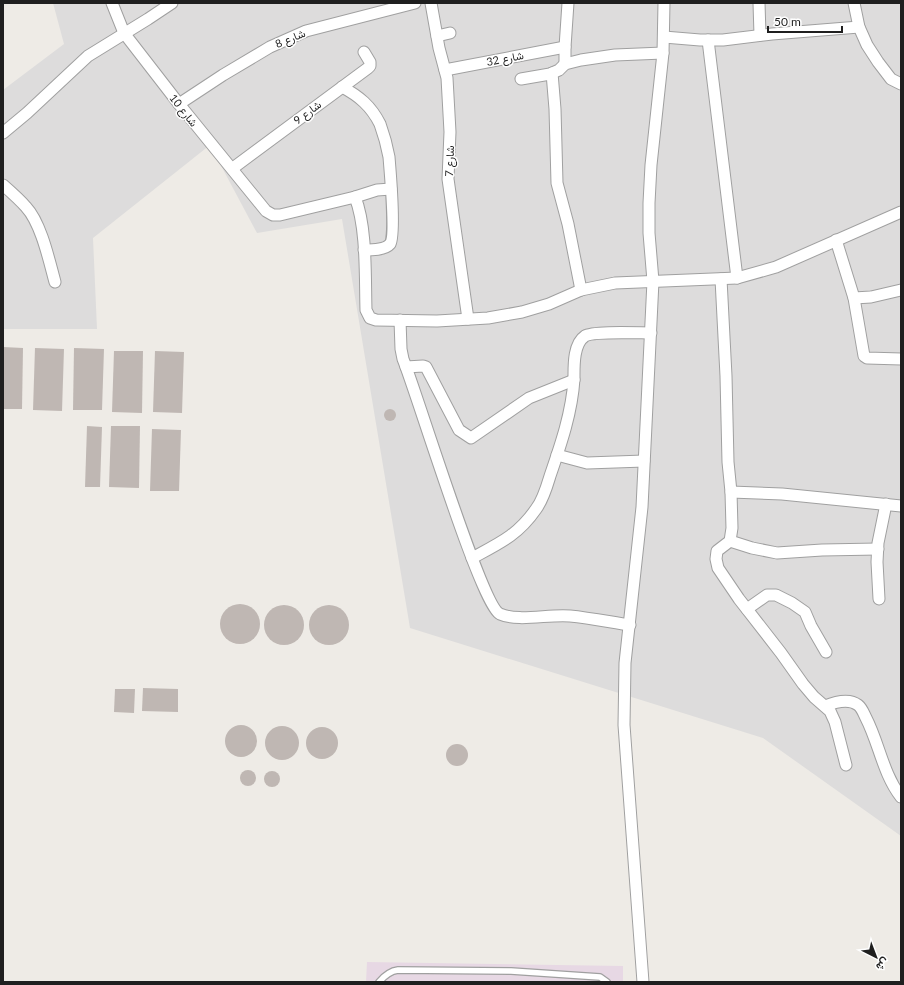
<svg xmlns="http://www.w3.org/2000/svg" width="904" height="985" viewBox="0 0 904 985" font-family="Lato,Vazirmatn,sans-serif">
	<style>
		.residential { fill: #dddcdc }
		.industrial { fill: #e7d8e4 }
		.building { fill: #bfb7b3 }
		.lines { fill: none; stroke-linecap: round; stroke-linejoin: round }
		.lane-casing { stroke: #a0a0a0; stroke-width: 8 }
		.street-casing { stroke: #a0a0a0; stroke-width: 13 }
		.lane { stroke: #fff; stroke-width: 5.5 }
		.street { stroke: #fff; stroke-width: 11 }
		.labels { text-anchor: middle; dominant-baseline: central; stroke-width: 3; stroke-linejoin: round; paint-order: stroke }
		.street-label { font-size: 11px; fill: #1f1f1f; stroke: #fff }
	</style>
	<rect width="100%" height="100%" fill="#eeebe6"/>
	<path class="residential" d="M53 3H901V836L763 738 410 628 342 219 257 233 210 145 93 238 97 329H3V90L64 44Z"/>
	<path class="industrial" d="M367 962 623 966V982H366Z"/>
	<g class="building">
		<path d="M3 347 23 348 22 409H3Z"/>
		<path d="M35 348 64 349 62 411 33 410Z"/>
		<path d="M74 348 104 349 102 410H73Z"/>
		<path d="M114 351H143L142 413 112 412Z"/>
		<path d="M155 351 184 352 182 413 153 412Z"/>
		<circle cx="390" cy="415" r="6"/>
		<path d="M87 426 102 427 100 487H85Z"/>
		<path d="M111 426H140L139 488 109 487Z"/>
		<path d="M152 429 181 430 179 491H150Z"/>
		<circle cx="240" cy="624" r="20"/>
		<circle cx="284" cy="625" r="20"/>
		<circle cx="329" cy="625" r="20"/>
		<path d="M143 688 178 689V712L142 711Z"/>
		<path d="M115 689H135L134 713 114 712Z"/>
		<circle cx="241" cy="741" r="16"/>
		<circle cx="282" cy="743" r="17"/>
		<circle cx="322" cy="743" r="16"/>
		<circle cx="457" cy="755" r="11"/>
		<circle cx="248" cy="778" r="8"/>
		<circle cx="272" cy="779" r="8"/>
	</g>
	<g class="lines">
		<g class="lane-casing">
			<path id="lane" d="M379 982C385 975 390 971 398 970L511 971 600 977 607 982"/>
		</g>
		<g class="street-casing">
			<g id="street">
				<path d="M112 3 124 33 179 104 266 211 273 215H280L355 197C367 227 365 277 366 310L370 318 376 320 437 321 488 318 522 312 549 304 581 290 615 283 737 278 776 267 901 212"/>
				<path d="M431 3 439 48 447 78 450 132 448 179 468 319"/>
				<path d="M759 3 760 35"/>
				<path d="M854 3 859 27 867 45 878 62 891 79 901 84"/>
				<path d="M437 36 450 33"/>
				<path d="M664 37 700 40H723L772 34 859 27"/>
				<path d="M708 40 737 278"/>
				<path d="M565 64V47L568 3"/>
				<path d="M445 70 565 47"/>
				<path d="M552 73 555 109 557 183 568 224 581 290"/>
				<path d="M521 79 550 74 559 70 565 64 581 60 615 55 663 53"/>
				<path d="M342 87C359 96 371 106 380 124 384 135 387 146 389 157 390 169 396 237 390 244 385 250 371 250 364 250"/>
				<path d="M179 104 223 75 270 47 306 31 415 3"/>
				<path d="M3 133 27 113 88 56 148 19 172 3"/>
				<path d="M233 168 368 68 370 66V62L364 52"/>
				<path d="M3 185C11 192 19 199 26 207 41 223 49 260 55 282"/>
				<path d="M355 197 377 190 391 189"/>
				<path d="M836 240 854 298 864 356 867 358 901 359"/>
				<path d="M721 279 726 376 728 462 731 492 732 528 730 541 717 551 716 559 718 568 739 599 781 653 803 684 814 697 830 711 835 722 846 765"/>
				<path d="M854 298 871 297 901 290"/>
				<path d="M400 320 401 349 403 359C417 393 481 605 500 614 518 622 549 614 570 616 590 618 610 622 630 625"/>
				<path d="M406 367 423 366 426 367 459 430 471 438 529 398 574 380"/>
				<path d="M557 455 587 463 644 461"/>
				<path d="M731 492 782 494 901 506"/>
				<path d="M730 541 752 548 777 553 822 550 878 549"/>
				<path d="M472 558C500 543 518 535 536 509 543 500 547 486 550 476 561 444 572 412 574 379 574 367 573 344 585 336 593 331 638 333 651 333"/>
				<path d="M879 599 877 562 878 543 886 504"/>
				<path d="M747 609 767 595H776L792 603 805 612 811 626 826 652"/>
				<path d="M825 706C835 702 849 698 858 705 862 708 864 714 866 718 879 743 883 774 901 797"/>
				<path d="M643 982 624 725 625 663 642 507 653 281 649 233V203L651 165 663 53 664 3"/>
			</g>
		</g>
		<use href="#lane" class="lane"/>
		<use href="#street" class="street"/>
	</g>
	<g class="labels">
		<g class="street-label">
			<text transform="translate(290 38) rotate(-23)">شارع 8</text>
			<text transform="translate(505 58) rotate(-11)">شارع 32</text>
			<text transform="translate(184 110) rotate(52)">شارع 10</text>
			<text transform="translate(307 112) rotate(-37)">شارع 9</text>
			<text transform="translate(449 161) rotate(-88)">شارع 7</text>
		</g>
	</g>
	<rect width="904" height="985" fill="none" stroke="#1f1f1f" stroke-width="8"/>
	<g transform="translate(876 957) rotate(138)" stroke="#ffffff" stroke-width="3" paint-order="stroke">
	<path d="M0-3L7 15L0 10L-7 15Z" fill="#1f1f1f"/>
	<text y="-6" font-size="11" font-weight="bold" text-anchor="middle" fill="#1f1f1f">ش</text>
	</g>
	<path d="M768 26v6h74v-6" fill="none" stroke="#1f1f1f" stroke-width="2"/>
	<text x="774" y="26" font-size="12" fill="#1f1f1f" stroke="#ffffff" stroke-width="3" paint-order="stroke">50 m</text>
</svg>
